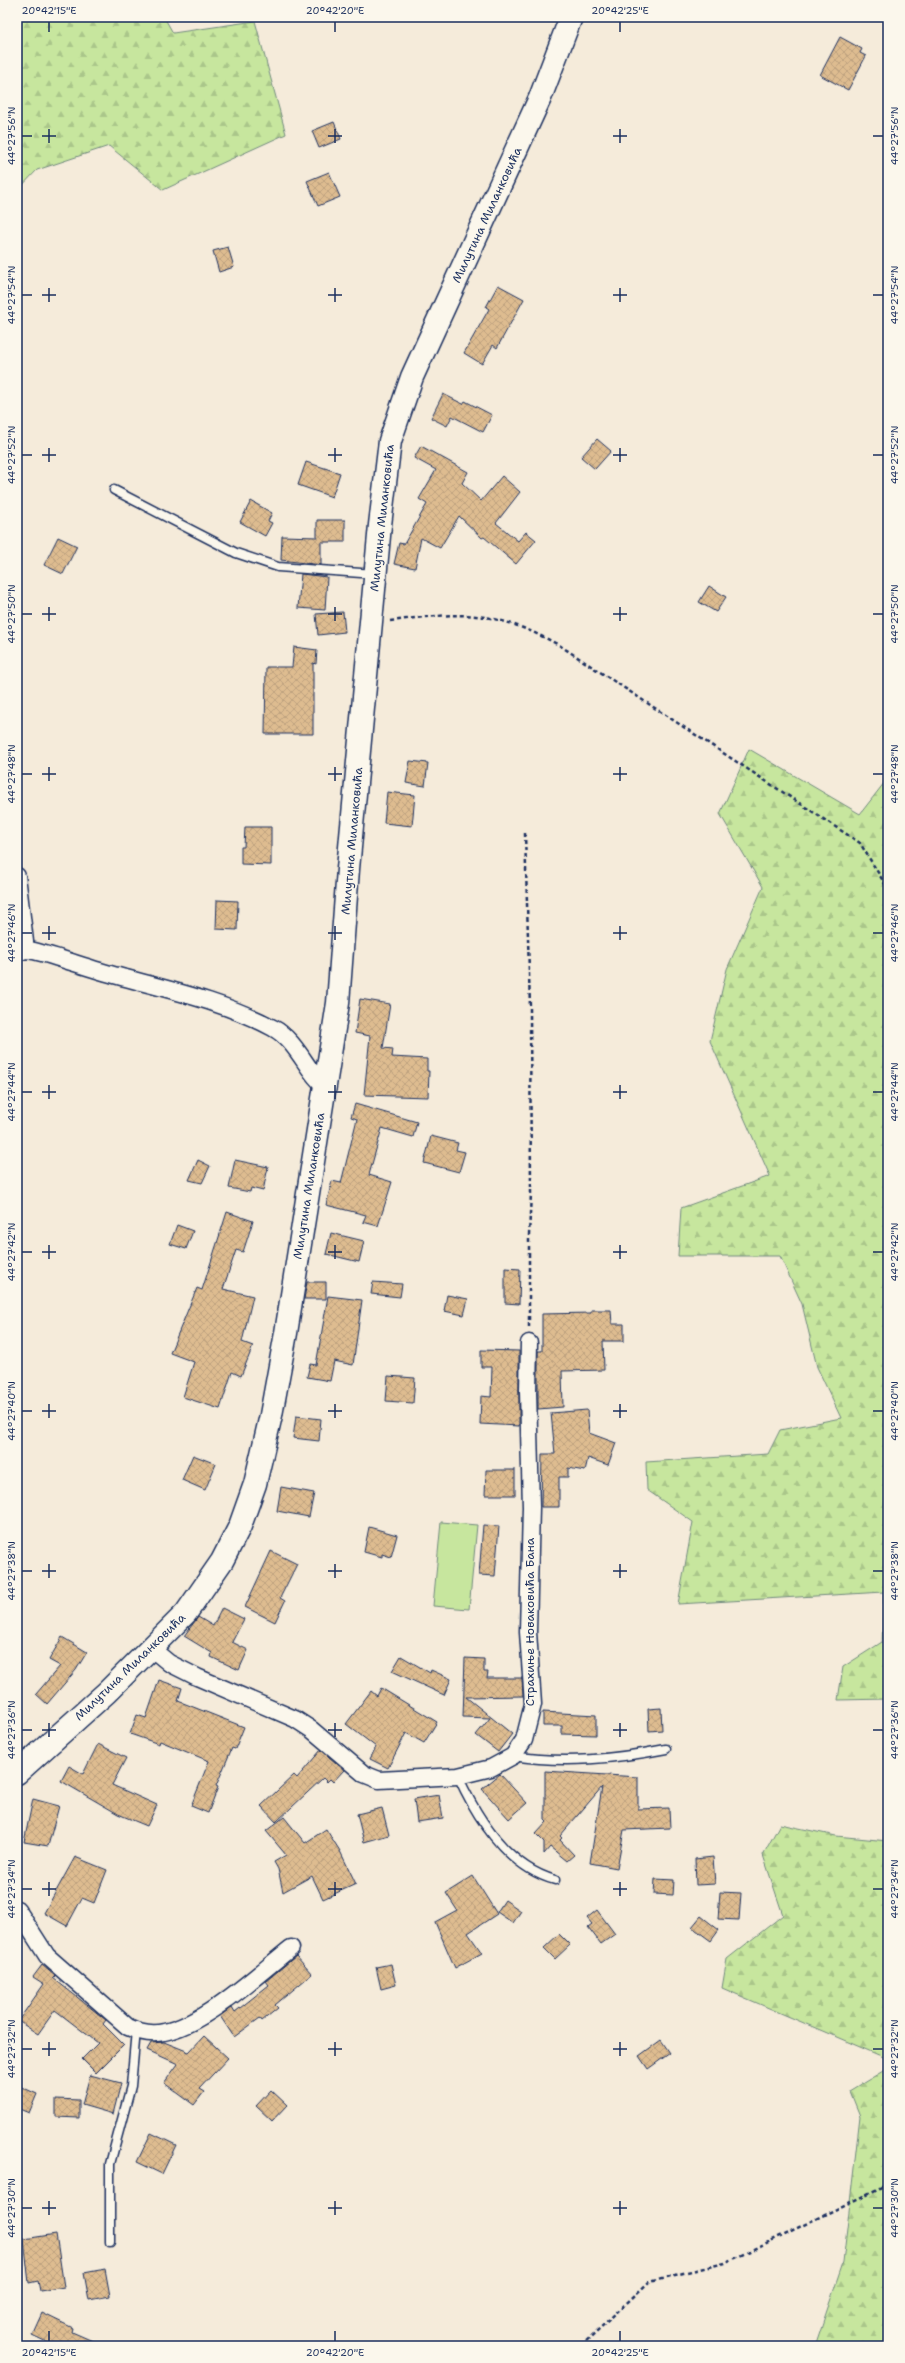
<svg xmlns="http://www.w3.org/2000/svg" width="905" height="2363" viewBox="0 0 905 2363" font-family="'Shantell Sans',sans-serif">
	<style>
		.forest { fill: url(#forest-firs); stroke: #718a7e }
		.pitch { fill: #c7e69e; stroke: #718a7e }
		.building { fill: url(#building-cross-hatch); stroke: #1b2f5e }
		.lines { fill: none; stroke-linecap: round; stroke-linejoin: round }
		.lane-casing { stroke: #1b2f5e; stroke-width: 11 }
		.street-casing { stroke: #1b2f5e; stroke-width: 19 }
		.secondary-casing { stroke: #1b2f5e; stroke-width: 25 }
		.path { stroke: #1b2f5e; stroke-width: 2.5; stroke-dasharray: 4 3; stroke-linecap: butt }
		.lane { stroke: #fbf7ec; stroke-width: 8 }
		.street { stroke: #fbf7ec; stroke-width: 16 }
		.secondary { stroke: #fbf7ec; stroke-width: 22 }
		.ticks { fill: none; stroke: #1b2f5e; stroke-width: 1.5 }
		.labels { text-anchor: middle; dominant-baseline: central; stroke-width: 3; stroke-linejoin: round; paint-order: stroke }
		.street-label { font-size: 12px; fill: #1b2f5e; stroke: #fbf7ec }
		.neatline { fill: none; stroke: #1b2f5e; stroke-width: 1.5 }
		.ticks-label { font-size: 10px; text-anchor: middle; fill: #1b2f5e }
	</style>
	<defs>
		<pattern id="forest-firs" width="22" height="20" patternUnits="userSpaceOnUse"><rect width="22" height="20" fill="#c7e69e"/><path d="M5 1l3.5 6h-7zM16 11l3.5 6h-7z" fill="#aac68a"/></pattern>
		<pattern id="building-cross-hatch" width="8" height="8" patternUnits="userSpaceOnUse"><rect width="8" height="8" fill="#debc90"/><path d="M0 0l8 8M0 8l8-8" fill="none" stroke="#bea27f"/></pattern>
	</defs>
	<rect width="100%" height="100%" fill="#f5ebda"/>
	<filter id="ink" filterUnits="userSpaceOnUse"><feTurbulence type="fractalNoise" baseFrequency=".025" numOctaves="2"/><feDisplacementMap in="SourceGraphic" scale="8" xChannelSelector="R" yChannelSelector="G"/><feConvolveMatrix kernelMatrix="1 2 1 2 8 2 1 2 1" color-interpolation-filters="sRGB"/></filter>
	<g filter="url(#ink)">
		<g class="forest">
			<path d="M17 17H164L173 33 255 21 286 134 163 190 109 146 37 170 17 191Z"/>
			<path d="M749 749 860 814 888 778V1699L838 1700 843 1667 882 1642 884 1592 678 1604 693 1522 647 1490 646 1462 768 1454 780 1430 841 1418 817 1367 802 1304 780 1256H678L681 1208 770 1176 710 1041 727 969 763 887 720 814Z"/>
			<path d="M780 1824 836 1836 888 1841V2059L722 1988 727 1959 783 1915 763 1855Z"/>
			<path d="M888 2068V2346H815L843 2263 860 2116 850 2091Z"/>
		</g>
		<path class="pitch" d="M441 1522 477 1525 469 1609 433 1606Z"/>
		<g class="building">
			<path d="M840 37 862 49 860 53 866 56 848 90 820 75Z"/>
			<path d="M334 122 341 139 319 148 312 131Z"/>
			<path d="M329 172 340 197 318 206 307 181Z"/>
			<path d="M228 247 234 267 219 272 213 251Z"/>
			<path d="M498 285 524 299 497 348 493 345 482 364 464 353 489 309 486 307Z"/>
			<path d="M443 394 463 404 465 401 492 415 483 432 452 416 447 426 431 418Z"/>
			<path d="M597 439 611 451 595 469 581 457Z"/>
			<path d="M421 446 468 472 462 483 481 501 502 476 520 492 496 523 518 541 526 532 536 540 516 564 484 537 482 538 459 516 440 548 421 538 415 568 394 564 399 543 404 544 427 504 419 499 436 470 414 458Z"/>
			<path d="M306 462 340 473 332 497 298 485Z"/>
			<path d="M251 501 272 513 268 521 272 523 265 536 240 522Z"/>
			<path d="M317 520H345V542H321V565L281 560 282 536 317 537Z"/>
			<path d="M58 537 77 546 63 574 44 565Z"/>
			<path d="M301 574 327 577 325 610 298 608Z"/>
			<path d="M709 586 726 597 716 612 699 602Z"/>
			<path d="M343 612 345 632 318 635 316 614Z"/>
			<path d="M294 647 317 650 316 664 313 663V734H265L266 667H292Z"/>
			<path d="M410 761 428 763 425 786 406 783Z"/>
			<path d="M387 792 415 795 412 826 384 823Z"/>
			<path d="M245 827H271V865L241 864V847H244Z"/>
			<path d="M217 900 238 901 237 930 216 929Z"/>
			<path d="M360 999 390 1004 383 1048 393 1049 392 1057 427 1059V1071H429L428 1097 364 1095 370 1036 355 1033Z"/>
			<path d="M355 1104 417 1122 413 1137 382 1128 369 1175 392 1182 378 1226 363 1222 366 1215 326 1205 332 1181 341 1183 357 1119 351 1117Z"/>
			<path d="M431 1136 458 1143 456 1150 465 1152 459 1172 424 1163Z"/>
			<path d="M198 1160 210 1166 202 1183 189 1180Z"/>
			<path d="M235 1160 268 1167 263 1191 251 1188 250 1192 229 1188Z"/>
			<path d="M227 1212 253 1221 243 1252 236 1250 223 1289 253 1296 242 1342 253 1346 241 1376 232 1372 220 1409 183 1397 194 1362 170 1353 197 1288 202 1290Z"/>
			<path d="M177 1225 193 1231 186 1249 170 1244Z"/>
			<path d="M331 1233 364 1241 359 1262 326 1254Z"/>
			<path d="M505 1268 520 1269 519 1304 505 1303Z"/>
			<path d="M307 1282H326V1299H304Z"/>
			<path d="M373 1282 402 1284 400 1297 371 1294Z"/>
			<path d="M447 1295 468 1299 464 1315 444 1311Z"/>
			<path d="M328 1296 362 1300 353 1365 334 1361 330 1381 307 1377 310 1364 316 1365Z"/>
			<path d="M591 1310H611L612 1324H624V1341H603L604 1370 562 1371 563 1407 538 1409V1351H542V1314L591 1313Z"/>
			<path d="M481 1350 519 1351V1426L480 1424 481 1396 491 1397 492 1367H481Z"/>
			<path d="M388 1376 415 1378 413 1403 386 1401Z"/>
			<path d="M587 1410 589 1433 616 1443 608 1465 588 1458 585 1471 568 1468V1477H559V1507H541L542 1454H555L551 1413Z"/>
			<path d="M296 1416 321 1419 319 1441 293 1438Z"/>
			<path d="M193 1455 216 1464 205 1490 182 1480Z"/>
			<path d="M486 1470H515V1495H485Z"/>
			<path d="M281 1487 314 1493 309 1517 277 1511Z"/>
			<path d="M483 1525 499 1526 495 1576 479 1575Z"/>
			<path d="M369 1527 397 1535 391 1557 382 1554V1557L364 1552Z"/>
			<path d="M271 1551 297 1564 280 1598 285 1601 275 1622 245 1607Z"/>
			<path d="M222 1608 244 1619 232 1642 248 1650 239 1670 211 1657 212 1653 184 1636 198 1617 213 1626Z"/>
			<path d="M62 1637 87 1652 76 1670 47 1704 36 1694 60 1666 49 1660Z"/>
			<path d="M401 1656 430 1673 431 1670 451 1679 444 1695 392 1671Z"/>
			<path d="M465 1658 484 1659V1672H488L487 1678H522L523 1696 466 1697 512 1734 498 1752 476 1735 490 1718 463 1717Z"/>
			<path d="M159 1680 182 1688 178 1701 244 1727 235 1749 232 1748 216 1786 218 1787 208 1813 191 1806 209 1761 160 1741 159 1744 130 1734 137 1715 146 1718Z"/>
			<path d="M381 1688 437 1722 424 1743 406 1733 388 1768 370 1759 376 1747 346 1724 371 1691 377 1696Z"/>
			<path d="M661 1708 662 1730 649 1731 648 1709Z"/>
			<path d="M543 1712 596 1715V1735L562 1734V1726H543Z"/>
			<path d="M98 1744 126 1758 112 1785 157 1805 147 1826 118 1814 61 1781 69 1766 83 1774Z"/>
			<path d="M321 1750 344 1770 333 1782 330 1779 327 1782 323 1778 276 1822 261 1806 294 1775 297 1778Z"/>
			<path d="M545 1771 638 1777V1809L669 1808 670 1828 624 1830 617 1868 590 1863 602 1787 560 1836 562 1838 560 1840 574 1855 567 1861 550 1847 544 1854V1842L536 1834 547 1822 545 1820Z"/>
			<path d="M500 1774 527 1803 509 1819 482 1789Z"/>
			<path d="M439 1795 443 1818 417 1822 414 1799Z"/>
			<path d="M33 1799 59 1806 48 1846 24 1842Z"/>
			<path d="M382 1808 389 1835 364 1842 357 1814Z"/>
			<path d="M284 1817 305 1843 326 1829 340 1851 356 1884 323 1899 312 1876 283 1892 278 1869 274 1862 286 1855 266 1831Z"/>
			<path d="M75 1857 107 1870 94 1903 82 1898 67 1926 44 1913Z"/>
			<path d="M713 1857 715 1884 696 1885 695 1859Z"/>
			<path d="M473 1876 497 1914 468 1933 482 1953 455 1968 435 1922 457 1910 446 1893Z"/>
			<path d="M655 1879 674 1880 673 1895 654 1894Z"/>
			<path d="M720 1892 741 1893 739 1920 718 1919Z"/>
			<path d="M505 1900 521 1911 513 1923 497 1912Z"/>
			<path d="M597 1910 615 1934 601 1944 588 1927 592 1924 587 1918Z"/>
			<path d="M701 1916 719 1930 711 1941 692 1927Z"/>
			<path d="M559 1934 570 1945 555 1959 544 1948Z"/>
			<path d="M296 1956 312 1974 275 2005 278 2008 262 2021 260 2018 234 2037 220 2016 232 2007 235 2012 269 1985 266 1981Z"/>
			<path d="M391 1964 396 1985 381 1989 376 1967Z"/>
			<path d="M42 1965 55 1976 53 1978 106 2020 103 2024 124 2045 96 2073 82 2059 98 2043 55 2010 38 2034 18 2021 44 1984 33 1977Z"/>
			<path d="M204 2036 228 2058 199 2089 204 2092 194 2105 164 2083 178 2064 147 2050 151 2043 164 2042 189 2052Z"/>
			<path d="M661 2040 670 2053 648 2069 639 2056Z"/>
			<path d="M90 2075 121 2083 113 2114 82 2105Z"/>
			<path d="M17 2085 37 2094 29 2113 17 2108Z"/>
			<path d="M271 2090 287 2105 272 2121 256 2106Z"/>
			<path d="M56 2099 79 2100V2118L56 2117Z"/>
			<path d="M151 2133 176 2145 162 2174 137 2162Z"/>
			<path d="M56 2234 64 2287 40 2291 38 2281 29 2283 24 2239Z"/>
			<path d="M105 2269 110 2296 89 2300 84 2273Z"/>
			<path d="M42 2313 73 2328 72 2332 104 2346H55L32 2335Z"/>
		</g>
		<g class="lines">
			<g class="lane-casing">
				<g id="lane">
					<path d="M114 490 236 553 278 567 375 574"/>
					<path d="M513 1756C565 1764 615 1759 666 1749"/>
					<path d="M458 1776C477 1818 508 1867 555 1880"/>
					<path d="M110 2242V2164L131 2086 136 2030"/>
				</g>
			</g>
			<g class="street-casing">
				<g id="street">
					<path d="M17 876 26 950"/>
					<path d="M17 953 26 950 34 951C62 958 90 969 118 976 170 990 225 1002 273 1028 297 1040 311 1079 325 1085"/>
					<path d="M152 1649 169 1663 197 1677 295 1719 312 1730 364 1774 379 1780 458 1776 491 1768 513 1756 524 1740 533 1704 528 1632 531 1507 528 1391 529 1343"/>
					<path d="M17 1909 47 1956 128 2027C139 2032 151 2035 164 2032 204 2025 258 1974 291 1948"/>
				</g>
			</g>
			<g class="secondary-casing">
				<path id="secondary" d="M17 1773 107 1692 186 1613 222 1561 240 1526 255 1484 271 1415 286 1333 338 1003 348 869 380 525 390 441 412 377 540 98 571 17"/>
			</g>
			<g class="path">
				<path d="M390 621C465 612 491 609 559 645L860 843 888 889"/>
				<path d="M525 833 530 1008 531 1193 529 1235V1327"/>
				<path d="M581 2346 650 2281 725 2263 888 2184"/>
			</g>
			<use href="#lane" class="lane"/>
			<use href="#street" class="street"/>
			<use href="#secondary" class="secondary"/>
		</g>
	</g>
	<path class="ticks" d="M49 22V32M335 22V32M620 22V32M49 129V143M335 129V143M620 129V143M22 136H32M42 136H56M328 136H342M613 136H627M873 136H883M49 288V302M335 288V302M620 288V302M22 295H32M42 295H56M328 295H342M613 295H627M873 295H883M49 448V462M335 448V462M620 448V462M22 455H32M42 455H56M328 455H342M613 455H627M873 455H883M49 607V621M335 607V621M620 607V621M22 614H32M42 614H56M328 614H342M613 614H627M873 614H883M49 767V781M335 767V781M620 767V781M22 774H32M42 774H56M328 774H342M613 774H627M873 774H883M49 926V940M335 926V940M620 926V940M22 933H32M42 933H56M328 933H342M613 933H627M873 933H883M49 1085V1099M335 1085V1099M620 1085V1099M22 1092H32M42 1092H56M328 1092H342M613 1092H627M873 1092H883M49 1245V1259M335 1245V1259M620 1245V1259M22 1252H32M42 1252H56M328 1252H342M613 1252H627M873 1252H883M49 1404V1418M335 1404V1418M620 1404V1418M22 1411H32M42 1411H56M328 1411H342M613 1411H627M873 1411H883M49 1564V1578M335 1564V1578M620 1564V1578M22 1571H32M42 1571H56M328 1571H342M613 1571H627M873 1571H883M49 1723V1737M335 1723V1737M620 1723V1737M22 1730H32M42 1730H56M328 1730H342M613 1730H627M873 1730H883M49 1882V1896M335 1882V1896M620 1882V1896M22 1889H32M42 1889H56M328 1889H342M613 1889H627M873 1889H883M49 2042V2056M335 2042V2056M620 2042V2056M22 2049H32M42 2049H56M328 2049H342M613 2049H627M873 2049H883M49 2201V2215M335 2201V2215M620 2201V2215M22 2208H32M42 2208H56M328 2208H342M613 2208H627M873 2208H883M49 2331V2341M335 2331V2341M620 2331V2341"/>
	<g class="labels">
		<g class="street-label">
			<text transform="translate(487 215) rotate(-65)">Милутина Миланковића</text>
			<text transform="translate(382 518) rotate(-84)">Милутина Миланковића</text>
			<text transform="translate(352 841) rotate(-85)">Милутина Миланковића</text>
			<text transform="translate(309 1186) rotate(-81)">Милутина Миланковића</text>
			<text transform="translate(530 1622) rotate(-90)">Страхиње Новаковића Бана</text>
			<text transform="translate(130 1667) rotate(-44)">Милутина Миланковића</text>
		</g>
	</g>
	<rect width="905" height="2363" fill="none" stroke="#fbf7ec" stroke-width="44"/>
	<rect x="22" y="22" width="861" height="2319" class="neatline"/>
	<g class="ticks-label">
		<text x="49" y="14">20°42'15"E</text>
		<text x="335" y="14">20°42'20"E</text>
		<text x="620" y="14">20°42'25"E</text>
		<text transform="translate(11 136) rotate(-90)" y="4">44°27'56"N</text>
		<text transform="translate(894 136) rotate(-90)" y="4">44°27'56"N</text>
		<text transform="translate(11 295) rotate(-90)" y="4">44°27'54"N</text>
		<text transform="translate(894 295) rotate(-90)" y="4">44°27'54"N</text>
		<text transform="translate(11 455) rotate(-90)" y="4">44°27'52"N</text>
		<text transform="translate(894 455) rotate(-90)" y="4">44°27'52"N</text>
		<text transform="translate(11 614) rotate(-90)" y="4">44°27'50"N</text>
		<text transform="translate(894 614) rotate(-90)" y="4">44°27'50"N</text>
		<text transform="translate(11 774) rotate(-90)" y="4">44°27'48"N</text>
		<text transform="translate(894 774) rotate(-90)" y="4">44°27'48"N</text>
		<text transform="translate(11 933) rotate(-90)" y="4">44°27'46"N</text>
		<text transform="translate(894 933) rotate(-90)" y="4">44°27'46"N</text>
		<text transform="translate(11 1092) rotate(-90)" y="4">44°27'44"N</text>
		<text transform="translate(894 1092) rotate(-90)" y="4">44°27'44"N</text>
		<text transform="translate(11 1252) rotate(-90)" y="4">44°27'42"N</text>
		<text transform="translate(894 1252) rotate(-90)" y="4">44°27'42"N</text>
		<text transform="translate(11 1411) rotate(-90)" y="4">44°27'40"N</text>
		<text transform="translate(894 1411) rotate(-90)" y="4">44°27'40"N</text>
		<text transform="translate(11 1571) rotate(-90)" y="4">44°27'38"N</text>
		<text transform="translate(894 1571) rotate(-90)" y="4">44°27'38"N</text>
		<text transform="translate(11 1730) rotate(-90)" y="4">44°27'36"N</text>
		<text transform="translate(894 1730) rotate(-90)" y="4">44°27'36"N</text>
		<text transform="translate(11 1889) rotate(-90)" y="4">44°27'34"N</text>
		<text transform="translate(894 1889) rotate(-90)" y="4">44°27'34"N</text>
		<text transform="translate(11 2049) rotate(-90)" y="4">44°27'32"N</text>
		<text transform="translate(894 2049) rotate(-90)" y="4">44°27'32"N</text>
		<text transform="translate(11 2208) rotate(-90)" y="4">44°27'30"N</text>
		<text transform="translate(894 2208) rotate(-90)" y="4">44°27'30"N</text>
		<text x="49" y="2356">20°42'15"E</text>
		<text x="335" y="2356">20°42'20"E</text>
		<text x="620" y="2356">20°42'25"E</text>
	</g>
</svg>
